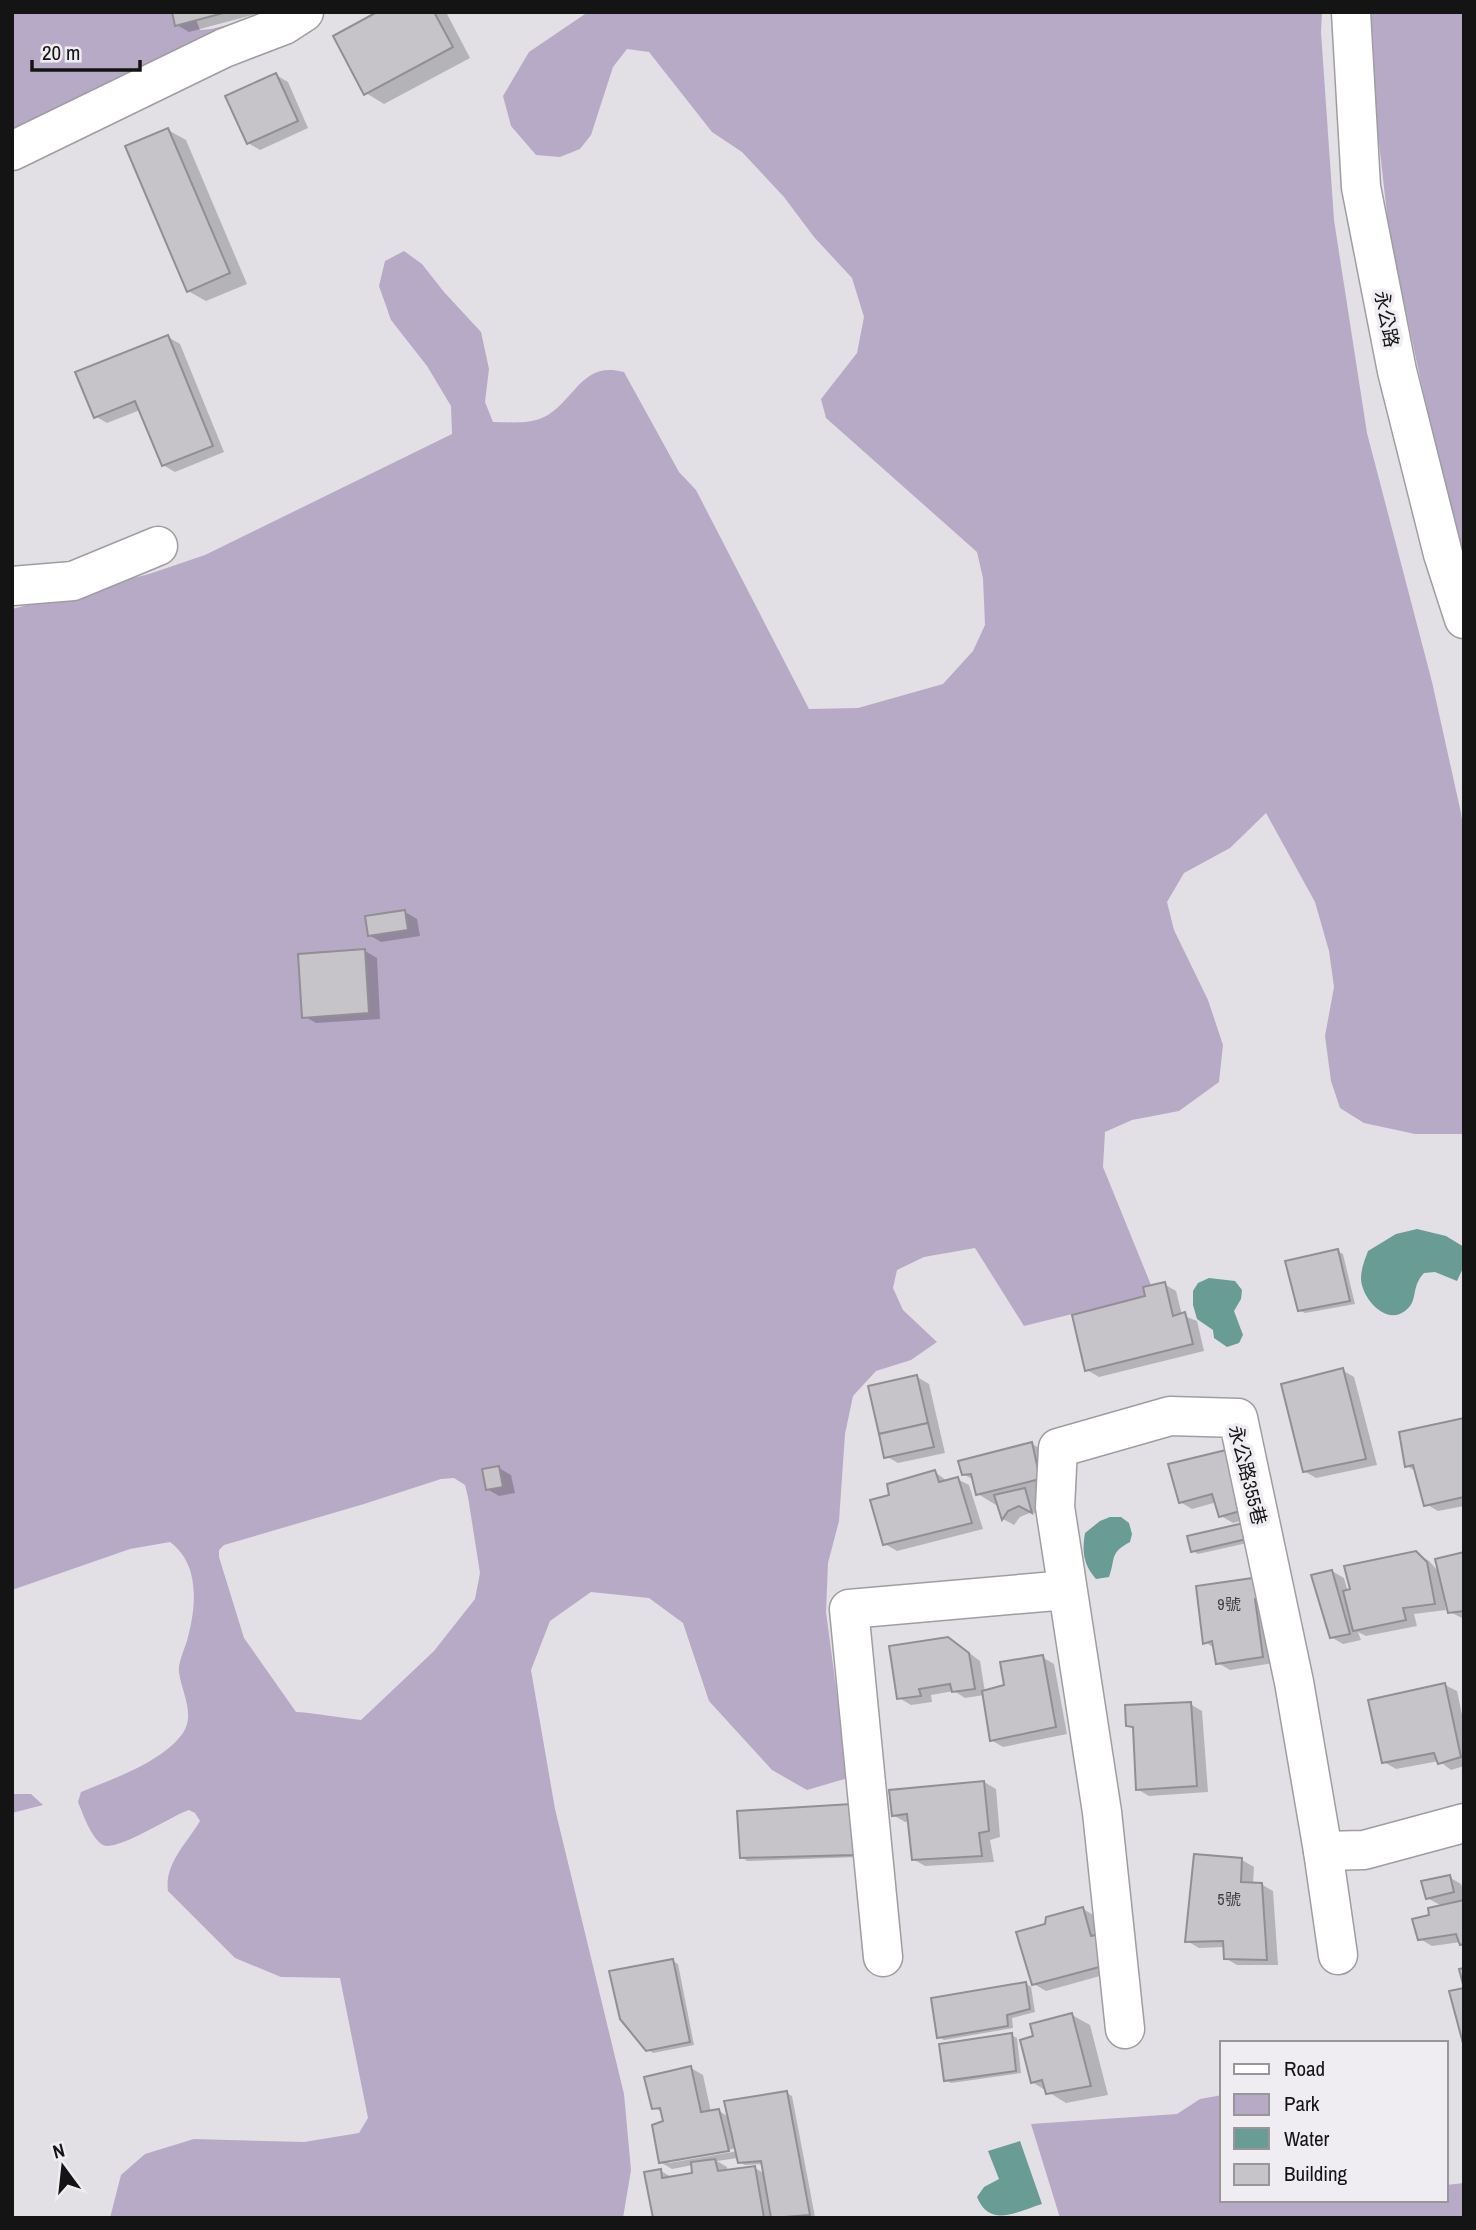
<svg xmlns="http://www.w3.org/2000/svg" width="1476" height="2230" viewBox="0 0 1476 2230" font-family="'Archivo Narrow','Noto Sans TC',sans-serif">
	<style>
		.green { fill: #b7aac6; fill-rule: evenodd }
		.water { fill: #689c94 }
		.shadow { fill: #0003; fill-rule: evenodd }
		.building { fill: #c6c4c8; stroke: #918f94; stroke-width: 2 }
		.lines { fill: none; stroke-linecap: round; stroke-linejoin: round }
		.minor-casing { stroke: #9f9da1; stroke-width: 41 }
		.minor { stroke: #fff; stroke-width: 38 }
		.labels { text-anchor: middle; dominant-baseline: central; stroke-width: 7; stroke-linejoin: round; paint-order: stroke }
		.number-label { font-size: 16px; fill: #404042 }
		.street-label { font-size: 19px; fill: #141415; stroke: #f0edf2 }
	</style>
	<rect width="100%" height="100%" fill="#e2e0e5"/>
	<g class="green">
		<path d="M12 12H193L200 30 211 29 244 21 12 144Z"/>
		<path d="M588 12H1322L1321 32 1334 220 1367 433 1432 682 1461 813 1464 835V1134H1415L1364 1123 1340 1108 1331 1081 1325 1036 1334 987 1329 951 1315 902 1266 813 1230 848 1184 873 1167 902 1174 930 1208 1000 1223 1045 1219 1082 1179 1111 1132 1120 1105 1132 1103 1167 1151 1285 1143 1287 1145 1296 1024 1326 975 1248 924 1257 897 1270 893 1288 903 1310 937 1342 911 1360 876 1371 853 1396 845 1434 839 1521 828 1563 826 1612 848 1778 807 1790 772 1770 709 1701 683 1623 649 1598 591 1592 550 1621 531 1670 555 1809 624 2094 631 2170 623 2218H110L121 2175 145 2154 194 2139 304 2142 359 2133 368 2118 340 1978 281 1977 235 1958 168 1891C164 1864 187 1843 200 1821L195 1813 189 1810C171 1816 117 1852 103 1845 91 1838 83 1814 78 1802L81 1792C112 1779 157 1764 179 1738 198 1717 182 1695 179 1672 178 1663 184 1650 187 1641 196 1608 201 1565 170 1542L130 1549 12 1590V609L149 574 205 555 452 434 451 406 427 366 391 320 379 286 385 261 404 251 422 264 444 292 481 332 489 369 485 402 493 422C511 422 532 425 548 415 577 396 583 361 624 372L679 472 696 490 809 709 858 708 943 684 973 651 985 625 983 578 977 552 826 418 821 399 857 353 864 317 852 278 814 237 784 197 742 152 712 132 649 52 627 49 613 67 591 135 580 149 560 157 536 155 511 126 503 96 529 52ZM454 1478 465 1485 468 1497 480 1573 475 1599 434 1651 361 1720C339 1718 318 1713 296 1712L244 1638 219 1557V1550L224 1545 364 1504 441 1479Z"/>
		<path d="M1369 12H1464V584L1389 232 1369 53Z"/>
		<path d="M12 1794H31L43 1805 12 1813Z"/>
		<path d="M1222 2095V2200H1446V2185L1464 2183V2218H1060L1031 2124 1177 2114 1200 2099Z"/>
	</g>
	<g class="water">
		<path d="M1417 1229 1446 1236 1464 1247V1266L1457 1281 1435 1272 1424 1273C1410 1288 1419 1301 1405 1311 1385 1326 1361 1297 1361 1278 1361 1269 1365 1259 1368 1251L1396 1234Z"/>
		<path d="M1209 1278 1235 1281 1242 1290 1241 1299 1234 1311 1243 1335 1239 1343 1227 1347 1214 1338 1213 1330 1197 1319 1193 1305V1291L1198 1283Z"/>
		<path d="M1110 1517H1121L1129 1523 1132 1534 1130 1542C1109 1553 1116 1558 1109 1577L1096 1579C1083 1564 1082 1552 1085 1533L1100 1521Z"/>
		<path d="M1020 2141 1042 2204C1018 2211 990 2229 977 2197L984 2187 999 2179 988 2151Z"/>
	</g>
	<g class="shadow">
		<path d="M173 12H263L189 32 177 25Z"/>
		<path d="M381 12H446L470 58 384 104 366 93Z"/>
		<path d="M276 75 288 82 308 128 260 150 248 143Z"/>
		<path d="M168 130 186 140 247 284 206 301 188 291Z"/>
		<path d="M168 337 180 344 224 452 175 472 163 465 140 410 107 423 95 416Z"/>
		<path d="M405 912 417 919 420 936 381 942 369 935Z"/>
		<path d="M365 951 377 958 380 1019 316 1023 304 1016Z"/>
		<path d="M1337 1251 1343 1254 1355 1304 1305 1313 1299 1310Z"/>
		<path d="M1164 1284 1176 1291 1182 1315 1197 1321 1204 1351 1099 1377 1087 1370 1147 1298Z"/>
		<path d="M1342 1370 1354 1377 1377 1465 1316 1478 1304 1471Z"/>
		<path d="M917 1377 929 1384 945 1453 898 1463 886 1456Z"/>
		<path d="M1464 1420V1506L1438 1511 1426 1504 1417 1472 1407 1466Z"/>
		<path d="M1032 1444 1050 1454 1058 1489 1036 1495 1042 1517 1032 1512 1020 1517 1014 1525 1003 1519 999 1504 996 1505 978 1494 974 1480 963 1474Z"/>
		<path d="M1226 1452 1255 1517 1233 1523 1221 1516 1217 1502 1192 1509 1180 1502Z"/>
		<path d="M499 1468 511 1475 515 1493 499 1496 487 1489Z"/>
		<path d="M935 1472 947 1481 957 1479 969 1485 983 1529 897 1551 885 1544 891 1496Z"/>
		<path d="M1253 1527 1256 1541 1198 1554 1193 1551Z"/>
		<path d="M1416 1553 1429 1561 1440 1573 1464 1554V1619L1450 1612 1447 1599 1444 1600 1446 1610 1414 1614 1417 1626 1366 1636 1358 1632 1361 1640 1343 1644 1331 1637 1332 1571 1344 1578 1348 1592Z"/>
		<path d="M1259 1578 1274 1663 1230 1670 1218 1663 1216 1649 1205 1642Z"/>
		<path d="M960 1646 980 1661 985 1692 1006 1686 1042 1657 1054 1664 1067 1734 1003 1747 991 1740 984 1695 965 1698 954 1691 931 1695 932 1702 911 1705 899 1698Z"/>
		<path d="M1445 1685 1457 1691 1464 1724V1766L1451 1770 1439 1761 1396 1769 1384 1762Z"/>
		<path d="M1190 1704 1202 1711 1208 1792 1149 1796 1137 1789 1135 1729 1128 1725Z"/>
		<path d="M984 1782 996 1789 1000 1837 990 1840 994 1862 925 1866 913 1859 909 1821 905 1822 893 1815Z"/>
		<path d="M850 1806 859 1857 747 1861 742 1857Z"/>
		<path d="M1242 1860 1254 1867 1253 1884H1261L1273 1891 1278 1965H1237L1225 1958V1947L1199 1948 1187 1941Z"/>
		<path d="M1449 1877 1461 1884 1464 1893V1945L1461 1942 1432 1946 1420 1939 1431 1916 1442 1906 1427 1898Z"/>
		<path d="M1083 1909 1095 1916 1118 1971 1046 1991 1034 1984 1047 1925Z"/>
		<path d="M672 1961 678 1964 694 2045 653 2053 647 2049Z"/>
		<path d="M1025 1983 1031 1987 1035 2012 1012 2018 1013 2028 944 2040 939 2037Z"/>
		<path d="M1072 2015 1090 2025 1108 2095 1066 2103 1032 2082 1035 2037Z"/>
		<path d="M1011 2035 1017 2038 1021 2073 951 2083 946 2080Z"/>
		<path d="M691 2068 703 2075 711 2112 719 2111 729 2117 786 2093 792 2096 815 2217 655 2218 661 2171 673 2178 694 2175 693 2165 672 2169 660 2162 665 2123 663 2113 654 2107ZM738 2148V2151L669 2163V2160ZM738 2158 739 2162 745 2165 763 2164 765 2174 755 2168 728 2172 727 2167 717 2161Z"/>
	</g>
	<g class="building">
		<path d="M172 12H227L175 26Z"/>
		<path d="M377 12H434L453 47 364 95 333 36Z"/>
		<path d="M276 73 298 121 247 144 225 96Z"/>
		<path d="M168 128 230 273 187 292 125 146Z"/>
		<path d="M168 335 213 446 162 466 135 401 94 418 75 372Z"/>
		<path d="M405 910 408 930 368 936 365 916Z"/>
		<path d="M365 949 369 1013 302 1018 298 954Z"/>
		<path d="M1338 1249 1350 1301 1298 1311 1285 1261Z"/>
		<path d="M1165 1282 1173 1316 1185 1312 1193 1344 1085 1371 1072 1315 1145 1296 1143 1287Z"/>
		<path d="M1343 1368 1366 1459 1303 1472 1281 1384Z"/>
		<path d="M917 1375 928 1423 879 1434 868 1386Z"/>
		<path d="M1464 1418V1497L1424 1506 1413 1465 1405 1467 1399 1432Z"/>
		<path d="M928 1423 934 1447 884 1458 879 1434Z"/>
		<path d="M1032 1442 1040 1479 976 1495 971 1474 962 1475 958 1461Z"/>
		<path d="M1226 1450 1244 1510 1219 1517 1212 1494 1179 1503 1168 1464Z"/>
		<path d="M499 1466 503 1487 486 1490 482 1469Z"/>
		<path d="M935 1470 939 1482 958 1477 972 1523 883 1545 870 1500 889 1495 887 1484Z"/>
		<path d="M1025 1488 1032 1513 1019 1506 1008 1511 1002 1520 994 1495Z"/>
		<path d="M1248 1522 1251 1538 1191 1552 1187 1536Z"/>
		<path d="M1416 1551 1427 1562 1435 1604 1403 1608 1406 1620 1353 1631 1343 1591 1350 1589 1344 1566Z"/>
		<path d="M1464 1552V1611L1448 1613 1435 1559Z"/>
		<path d="M1332 1570 1350 1634 1330 1638 1311 1575Z"/>
		<path d="M1260 1577 1263 1597 1255 1599 1263 1657 1216 1664 1212 1641 1203 1644 1196 1586Z"/>
		<path d="M948 1637 969 1653 975 1689 952 1692 950 1684 919 1689 921 1696 897 1699 889 1646Z"/>
		<path d="M1043 1655 1056 1727 990 1741 982 1691 1004 1685 1000 1662Z"/>
		<path d="M1445 1683 1461 1757 1438 1764 1434 1753 1382 1763 1368 1700Z"/>
		<path d="M1191 1702 1197 1786 1136 1790 1133 1727 1126 1726 1125 1705Z"/>
		<path d="M984 1781 989 1831 979 1833 982 1856 912 1860 907 1814 892 1816 889 1790Z"/>
		<path d="M851 1804 854 1855 740 1858 737 1811Z"/>
		<path d="M1194 1854 1242 1858 1241 1882 1262 1883 1267 1960 1224 1959 1223 1941 1185 1942Z"/>
		<path d="M1450 1875 1454 1892 1426 1899 1421 1881Z"/>
		<path d="M1464 1900V1944L1460 1945 1456 1934 1418 1940 1412 1919 1429 1915 1428 1908Z"/>
		<path d="M1083 1907 1091 1936 1100 1934 1107 1965 1032 1985 1016 1932 1045 1924 1046 1917Z"/>
		<path d="M673 1959 690 2042 646 2051 620 2019 609 1971Z"/>
		<path d="M1464 1968V2047L1449 1991 1464 1988 1459 1969Z"/>
		<path d="M1026 1982 1030 2009 1007 2015 1008 2026 937 2038 931 1998Z"/>
		<path d="M1072 2013 1091 2086 1046 2094 1042 2080 1031 2083 1020 2040 1033 2036 1030 2024Z"/>
		<path d="M1012 2033 1016 2071 944 2081 939 2044Z"/>
		<path d="M691 2066 701 2112 719 2109 729 2151 659 2163 652 2125 663 2121 660 2108 652 2109 644 2077Z"/>
		<path d="M787 2091 810 2215 771 2218 761 2161 738 2163 724 2101Z"/>
		<path d="M715 2159 718 2171 755 2166 764 2218H653L644 2172 661 2169 662 2178 692 2173 691 2162Z"/>
	</g>
	<g class="lines">
		<g class="minor-casing">
			<g id="minor">
				<path d="M1351 12 1361 187 1397 371 1443 554 1464 619"/>
				<path d="M12 151 224 48 284 25 304 12"/>
				<path d="M12 586 73 581 158 546"/>
				<path d="M1323 1851 1338 1955"/>
				<path d="M883 1957 849 1609 1067 1590"/>
				<path d="M1125 2029 1102 1812 1055 1507 1058 1448 1170 1416 1238 1418 1294 1682 1323 1851 1364 1850 1464 1823"/>
			</g>
		</g>
		<use href="#minor" class="minor"/>
	</g>
	<g class="labels">
		<g class="number-label">
			<text x="1229" y="1604">9號</text>
			<text x="1229" y="1899">5號</text>
		</g>
		<g class="street-label">
			<text transform="translate(1387 319) rotate(79)">永公路</text>
			<text transform="translate(1248 1475) rotate(76)">永公路355巷</text>
		</g>
	</g>
	<rect width="1476" height="2230" fill="none" stroke="#141415" stroke-width="28"/>
	<rect x="1220" y="2041" width="228" height="161" fill="#f0edf2" stroke="#98969a" stroke-width="2"/>
	<rect x="1234" y="2064" width="35" height="10" fill="#ffffff" stroke="#98969a" stroke-width="2"/>
	<text x="1284" y="2076" font-size="21" fill="#141415">Road</text>
	<rect x="1234" y="2094" width="35" height="21" fill="#b7aac6" stroke="#98969a" stroke-width="2"/>
	<text x="1284" y="2111" font-size="21" fill="#141415">Park</text>
	<rect x="1234" y="2128" width="35" height="21" fill="#689c94" stroke="#98969a" stroke-width="2"/>
	<text x="1284" y="2146" font-size="21" fill="#141415">Water</text>
	<rect x="1234" y="2164" width="35" height="21" fill="#c6c4c8" stroke="#98969a" stroke-width="2"/>
	<text x="1284" y="2181" font-size="21" fill="#141415">Building</text>
	<g transform="translate(63 2167) rotate(345)" stroke="#f0edf2" stroke-width="5" paint-order="stroke">
	<path d="M0-5L12 26L0 18L-12 26Z" fill="#141415"/>
	<text y="-10" font-size="19" font-weight="bold" text-anchor="middle" fill="#141415">N</text>
	</g>
	<path d="M32 60v10h108v-10" fill="none" stroke="#141415" stroke-width="3.5"/>
	<text x="42" y="60" font-size="21" fill="#141415" stroke="#f0edf2" stroke-width="5" paint-order="stroke">20 m</text>
</svg>
